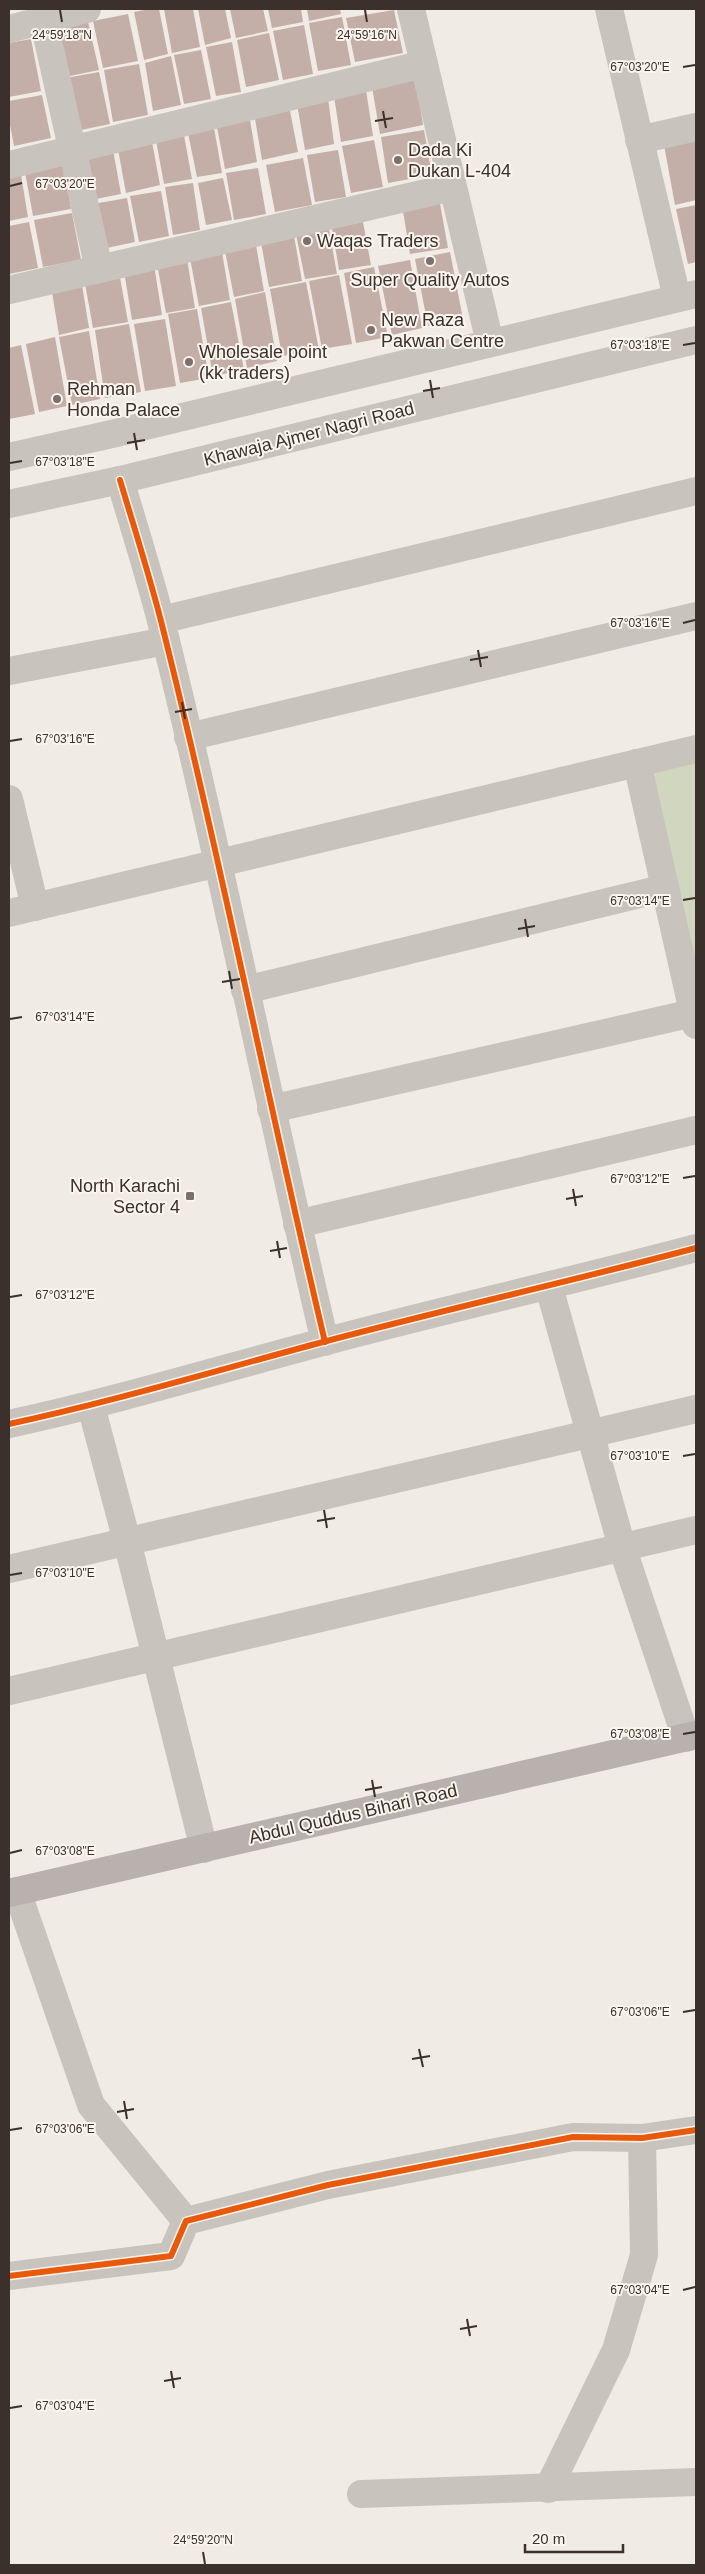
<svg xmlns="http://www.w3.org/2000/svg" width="705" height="2574" viewBox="0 0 705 2574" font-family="Helvetica,sans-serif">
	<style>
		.green { fill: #d1d6bf }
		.building { fill: #c3afa7 }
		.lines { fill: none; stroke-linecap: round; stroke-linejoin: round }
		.minor { stroke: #c9c3be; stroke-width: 28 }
		.major { stroke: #b8b1ad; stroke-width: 28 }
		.cycleway-casing { stroke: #fbf5ee; stroke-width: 9 }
		.cycleway { stroke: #e8590c; stroke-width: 6 }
		.ticks { fill: none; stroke: #3b302b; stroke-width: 2 }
		.poi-dot { fill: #7a716c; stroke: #fbf5ee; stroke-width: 2 }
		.labels { text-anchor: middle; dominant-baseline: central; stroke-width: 4; stroke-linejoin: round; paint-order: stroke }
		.poi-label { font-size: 18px; fill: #3b302b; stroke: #fbf5ee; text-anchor: start }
		.street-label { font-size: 18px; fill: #3b302b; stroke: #fbf5ee }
		.ticks-label { font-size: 12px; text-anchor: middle; fill: #3b302b; stroke: #fbf5ee; stroke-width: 4; stroke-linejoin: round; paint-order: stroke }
	</style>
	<rect width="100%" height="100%" fill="#f0ebe5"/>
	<path class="green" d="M696 749V1024L637 763Z"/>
	<g class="building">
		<path d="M150 9H159L168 54 144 60 134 12Z"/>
		<path d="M164 9H193L200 47 172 53Z"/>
		<path d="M198 9H225L231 38 205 45Z"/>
		<path d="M230 9H263L268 31 236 38Z"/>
		<path d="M268 9H301L303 22 272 28Z"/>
		<path d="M307 9H340L341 14 309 21Z"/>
		<path d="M394 10 403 53 355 62 346 18Z"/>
		<path d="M128 14 138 61 103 68 93 21Z"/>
		<path d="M342 17 351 65 318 71 309 23Z"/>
		<path d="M88 22 99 70 65 77 55 28Z"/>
		<path d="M304 25 313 74 283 80 273 31Z"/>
		<path d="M269 33 279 80 246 87 237 40Z"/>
		<path d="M31 39 41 91 9 97V43Z"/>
		<path d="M232 42 241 92 216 96 206 47Z"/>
		<path d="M201 50 211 99 184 104 174 55Z"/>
		<path d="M171 56 181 105 153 111 145 63Z"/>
		<path d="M139 64 148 115 113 122 104 70Z"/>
		<path d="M99 72 110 124 76 131 66 78Z"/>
		<path d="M416 80 423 125 380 134 372 87Z"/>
		<path d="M366 90 373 136 341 142 334 96Z"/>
		<path d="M42 95 51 138 14 146 9 120V101Z"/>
		<path d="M328 98 334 144 305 150 297 104Z"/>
		<path d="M289 106 298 152 262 160 254 113Z"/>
		<path d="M249 114 257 162 225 169 216 122Z"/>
		<path d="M213 122 222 173 197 177 187 128Z"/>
		<path d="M183 130 192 179 164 184 155 135Z"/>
		<path d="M424 130 432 175 388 183 381 137Z"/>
		<path d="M151 136 160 185 126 193 117 144Z"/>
		<path d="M696 138V200L675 205 664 145Z"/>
		<path d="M374 140 383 187 351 193 342 146Z"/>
		<path d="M112 144 121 194 91 200 82 150Z"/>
		<path d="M338 150 346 197 315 202 307 155Z"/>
		<path d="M303 158 312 205 275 212 266 165Z"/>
		<path d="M64 161 71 209 33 216 24 167Z"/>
		<path d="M258 168 266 214 234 220 226 173Z"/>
		<path d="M20 169 28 217 9 221V172Z"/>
		<path d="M223 178 232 220 206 225 198 183Z"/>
		<path d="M193 183 200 230 173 235 165 187Z"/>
		<path d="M161 191 169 236 139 242 130 196Z"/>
		<path d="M127 198 135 242 102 249 93 204Z"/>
		<path d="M439 198 448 248 410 254 402 205Z"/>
		<path d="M696 205V262L688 264 676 209Z"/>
		<path d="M72 213 81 260 43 267 34 220Z"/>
		<path d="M29 222 38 268 9 274V226Z"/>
		<path d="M363 222 371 265 339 270 332 228Z"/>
		<path d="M329 229 337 274 305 279 296 234Z"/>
		<path d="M294 236 302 281 269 287 261 242Z"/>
		<path d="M256 245 264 291 234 297 225 251Z"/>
		<path d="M222 252 230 300 199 306 190 258Z"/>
		<path d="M450 252 463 319 428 326 415 259Z"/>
		<path d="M187 259 195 308 166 313 157 264Z"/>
		<path d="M410 260 422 328 392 335 378 266Z"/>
		<path d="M154 265 162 315 132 320 124 271Z"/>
		<path d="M374 267 388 337 356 343 344 273Z"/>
		<path d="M119 272 128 322 93 328 84 278Z"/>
		<path d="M339 275 352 344 322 349 309 281Z"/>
		<path d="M81 279 89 328 59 335 51 286Z"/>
		<path d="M306 282 319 350 282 356 270 289Z"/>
		<path d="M265 292 277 361 247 368 235 299Z"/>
		<path d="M231 302 244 370 213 376 201 308Z"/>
		<path d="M197 309 209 378 180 383 168 314Z"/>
		<path d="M165 319 176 386 145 391 134 324Z"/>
		<path d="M129 324 141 392 105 398 95 330Z"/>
		<path d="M89 331 100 399 72 405 59 337Z"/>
		<path d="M55 337 67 406 39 412 26 344Z"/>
		<path d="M21 345 35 414 9 419V348Z"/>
	</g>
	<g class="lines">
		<g class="minor">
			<path d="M41 9 99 269"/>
			<path d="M411 9 490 343"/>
			<path d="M609 9 677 298"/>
			<path d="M9 29 87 9"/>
			<path d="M639 140 696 127"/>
			<path d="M9 165 424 64"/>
			<path d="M9 290 452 187"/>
			<path d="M9 457 116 433 696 294"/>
			<path d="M120 480C134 527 149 574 161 621 221 860 268 1102 325 1342"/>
			<path d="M9 504 120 480 696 340"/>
			<path d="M161 620 696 491"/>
			<path d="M9 671 166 641"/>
			<path d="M188 737 696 616"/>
			<path d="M637 763 696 1025"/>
			<path d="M9 799 35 907"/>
			<path d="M9 913 696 749"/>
			<path d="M245 990 665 888"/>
			<path d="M271 1109 693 1013"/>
			<path d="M297 1224 696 1130"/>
			<path d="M549 1287 622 1547 686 1738"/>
			<path d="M91 1406 127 1541 204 1849"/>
			<path d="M9 1424C115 1401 218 1370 323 1342 447 1309 572 1281 696 1248"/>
			<path d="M9 1569 696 1409"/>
			<path d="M9 1691 696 1530"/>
			<path d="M17 1891 91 2105 186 2221"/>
			<path d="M9 2276 171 2256 186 2221 328 2185 573 2137 642 2138 696 2130"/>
			<path d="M548 2489 616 2350 644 2255 642 2138"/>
			<path d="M361 2494 696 2482"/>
		</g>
		<path class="major" d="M9 1893 696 1735"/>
		<g class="cycleway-casing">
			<g id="cycleway">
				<path d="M120 480C134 527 149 574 161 621 221 860 268 1102 325 1342"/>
				<path d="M9 1424C115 1401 218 1370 323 1342 447 1309 572 1281 696 1248"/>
				<path d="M9 2276 171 2256 186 2221 328 2185 573 2137 642 2138 696 2130"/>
			</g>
		</g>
		<use href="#cycleway" class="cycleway"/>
	</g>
	<path class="ticks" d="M60 10 62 22M365 10 367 22M683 67 695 65M383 111 386 128M375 121 393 118M10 186 22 183M683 345 695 343M430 380 433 398M423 391 440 388M134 433 137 450M127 443 145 440M10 463 22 461M683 623 695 620M478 650 481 667M470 660 488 657M182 702 185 719M175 712 192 709M10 741 22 739M683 900 695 898M525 919 528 937M518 929 535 926M229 971 232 989M222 982 240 979M10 1019 22 1017M683 1178 695 1176M573 1189 576 1206M566 1199 583 1196M277 1241 280 1258M270 1251 287 1248M10 1297 22 1295M683 1456 695 1454M324 1510 327 1528M317 1521 335 1518M10 1575 22 1573M683 1734 695 1732M372 1780 375 1797M365 1790 382 1787M10 1853 22 1850M683 2012 695 2010M419 2049 423 2067M412 2059 430 2056M124 2101 127 2119M117 2112 134 2109M10 2130 22 2128M683 2290 695 2287M467 2319 470 2336M460 2329 477 2326M171 2371 174 2388M164 2381 181 2378M10 2408 22 2406M203 2552 205 2564"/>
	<g class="poi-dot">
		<circle cx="398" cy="160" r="5"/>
		<circle cx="307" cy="241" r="5"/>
		<circle cx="430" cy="261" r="5"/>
		<circle cx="371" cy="330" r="5"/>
		<circle cx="189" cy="362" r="5"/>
		<circle cx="57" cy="399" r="5"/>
		<rect x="185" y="1191" width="10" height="10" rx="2.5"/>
	</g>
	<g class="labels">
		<g class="poi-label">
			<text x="408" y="150">Dada Ki<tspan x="408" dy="21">Dukan L-404</tspan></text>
			<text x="317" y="241">Waqas Traders</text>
			<text x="430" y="280" text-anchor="middle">Super Quality Autos</text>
			<text x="381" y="320">New Raza<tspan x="381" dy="21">Pakwan Centre</tspan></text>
			<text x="199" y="352">Wholesale point<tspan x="199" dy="21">(kk traders)</tspan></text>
			<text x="67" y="389">Rehman<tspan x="67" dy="21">Honda Palace</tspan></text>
			<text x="180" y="1186" text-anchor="end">North Karachi<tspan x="180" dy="21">Sector 4</tspan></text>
		</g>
		<g class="street-label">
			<text transform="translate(309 434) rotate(-14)">Khawaja Ajmer Nagri Road</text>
			<text transform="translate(353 1814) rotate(-13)">Abdul Quddus Bihari Road</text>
		</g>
	</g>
	<g class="ticks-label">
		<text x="62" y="39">24°59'18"N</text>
		<text x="367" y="39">24°59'16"N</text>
		<text x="640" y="71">67°03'20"E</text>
		<text x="65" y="188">67°03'20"E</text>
		<text x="640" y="349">67°03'18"E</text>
		<text x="65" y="466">67°03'18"E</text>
		<text x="640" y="627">67°03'16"E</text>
		<text x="65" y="743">67°03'16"E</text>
		<text x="640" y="905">67°03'14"E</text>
		<text x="65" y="1021">67°03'14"E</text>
		<text x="640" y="1183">67°03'12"E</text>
		<text x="65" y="1299">67°03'12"E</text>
		<text x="640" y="1460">67°03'10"E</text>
		<text x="65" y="1577">67°03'10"E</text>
		<text x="640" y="1738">67°03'08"E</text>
		<text x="65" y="1855">67°03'08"E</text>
		<text x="640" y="2016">67°03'06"E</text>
		<text x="65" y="2133">67°03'06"E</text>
		<text x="640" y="2294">67°03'04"E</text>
		<text x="65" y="2410">67°03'04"E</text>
		<text x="203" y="2544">24°59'20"N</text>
	</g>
	<rect width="705" height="2574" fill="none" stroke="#3b302b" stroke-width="20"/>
	<path d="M525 2544v8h98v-8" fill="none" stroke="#3b302b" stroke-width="2.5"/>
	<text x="532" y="2544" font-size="15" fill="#3b302b" stroke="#fbf5ee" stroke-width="4" paint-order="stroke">20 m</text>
</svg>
